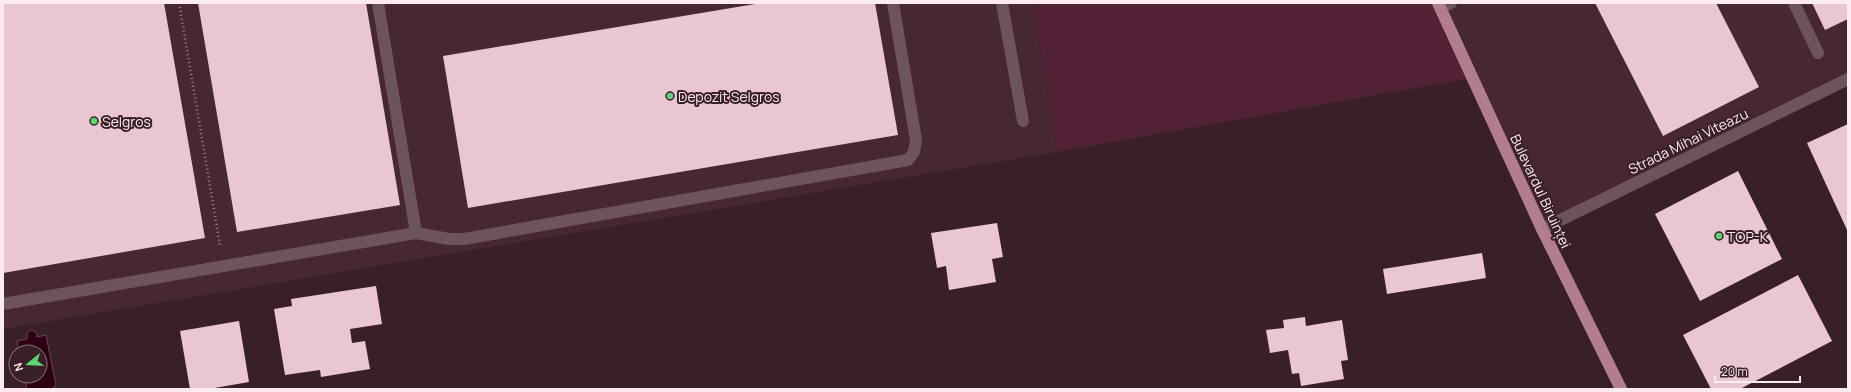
<svg xmlns="http://www.w3.org/2000/svg" width="1851" height="392" viewBox="0 0 1851 392" font-family="Manrope,sans-serif">
	<style>
		.built { fill: #472733 }
		.green { fill: #512235 }
		.water { fill: #2d0014; stroke: #6b4656 }
		.building { fill: #e9c6d2 }
		.lines { fill: none; stroke-linecap: round; stroke-linejoin: round }
		.path { stroke: #9a848c; stroke-width: 2.5; stroke-dasharray: 1 3; stroke-linecap: butt }
		.lane { stroke: #6d535c; stroke-width: 12 }
		.street { stroke: #6d535c; stroke-width: 12 }
		.primary { stroke: #b27d90; stroke-width: 12 }
		.poi-dot { fill: #5bd56e; stroke: #381f28; stroke-width: 1.5 }
		.labels { text-anchor: middle; dominant-baseline: central; stroke-width: 4; stroke-linejoin: round; paint-order: stroke }
		.poi-label { font-size: 14px; fill: #fdebf1; stroke: #381f28; text-anchor: start }
		.street-label { font-size: 14px; fill: #fdebf1; stroke: #381f28 }
	</style>
	<rect width="100%" height="100%" fill="#381f28"/>
	<g class="built">
		<path d="M3 3H1032L1057 152 3 329Z"/>
		<path d="M1438 3H1848V79L1542 229Z"/>
	</g>
	<path class="green" d="M1032 3H1438L1473 78 1057 152Z"/>
	<path class="water" d="M31 330 36 332 37 337 46 335 56 385 52 389H27L24 376H40V352H19L17 341 27 339V333Z"/>
	<g class="building">
		<path d="M3 3H164L205 238 3 273Z"/>
		<path d="M198 3H366L400 205 237 232Z"/>
		<path d="M761 3H875L898 135 468 208 443 56Z"/>
		<path d="M1595 3H1716L1759 87 1663 136Z"/>
		<path d="M1812 3H1848V19L1825 30Z"/>
		<path d="M1848 124V232L1807 143Z"/>
		<path d="M1738 171 1782 259 1700 301 1655 214Z"/>
		<path d="M997 223 1003 257 992 259 996 282 949 290 946 266 937 268 931 233Z"/>
		<path d="M1482 253 1486 278 1387 294 1383 269Z"/>
		<path d="M1798 275 1832 341 1740 389H1711L1683 335Z"/>
		<path d="M376 286 382 324 350 329 352 343 365 341 370 369 321 377 320 370 285 375 274 309 292 306 291 299Z"/>
		<path d="M1305 317 1306 326 1342 320 1348 360 1341 361 1344 379 1301 386 1299 373 1292 374 1288 350 1270 353 1266 330 1284 328 1283 320Z"/>
		<path d="M239 321 249 382 209 389H190L180 331Z"/>
	</g>
	<g class="lines">
		<path class="path" d="M179 3 220 245"/>
		<g class="lane">
			<path d="M378 3 416 233"/>
			<path d="M1002 3 1023 121"/>
			<path d="M1794 3 1818 53"/>
			<path d="M1441 8 1451 3"/>
			<path d="M3 304 416 233 449 239H464L908 160 914 152 916 140 893 3"/>
		</g>
		<path class="street" d="M1542 229 1848 79"/>
		<path class="primary" d="M1438 3 1542 229 1621 389"/>
	</g>
	<g class="poi-dot">
		<circle cx="670" cy="96" r="4"/>
		<circle cx="94" cy="121" r="4"/>
		<circle cx="1719" cy="236" r="4"/>
	</g>
	<g class="labels">
		<g class="poi-label">
			<text x="678" y="96">Depozit Selgros</text>
			<text x="102" y="121">Selgros</text>
			<text x="1727" y="236">TOP-K</text>
		</g>
		<g class="street-label">
			<text transform="translate(1688 141) rotate(-26)">Strada Mihai Viteazu</text>
			<text transform="translate(1541 191) rotate(65)">Bulevardul Biruinței</text>
		</g>
	</g>
	<rect width="1851" height="392" fill="none" stroke="#fdebf1" stroke-width="8"/>
	<g transform="translate(28 364) rotate(252)"><circle r="19" fill="#381f28" stroke="#877178"/>
	<path d="M0-3L7 15L0 10L-7 15Z" fill="#5bd56e"/>
	<text y="-6" font-size="11" font-weight="bold" text-anchor="middle" fill="#fdebf1">N</text>
	</g>
	<path d="M1715 376v6h85v-6" fill="none" stroke="#fdebf1" stroke-width="2"/>
	<text x="1721" y="376" font-size="12" fill="#fdebf1" stroke="#381f28" stroke-width="3" paint-order="stroke">20 m</text>
</svg>
